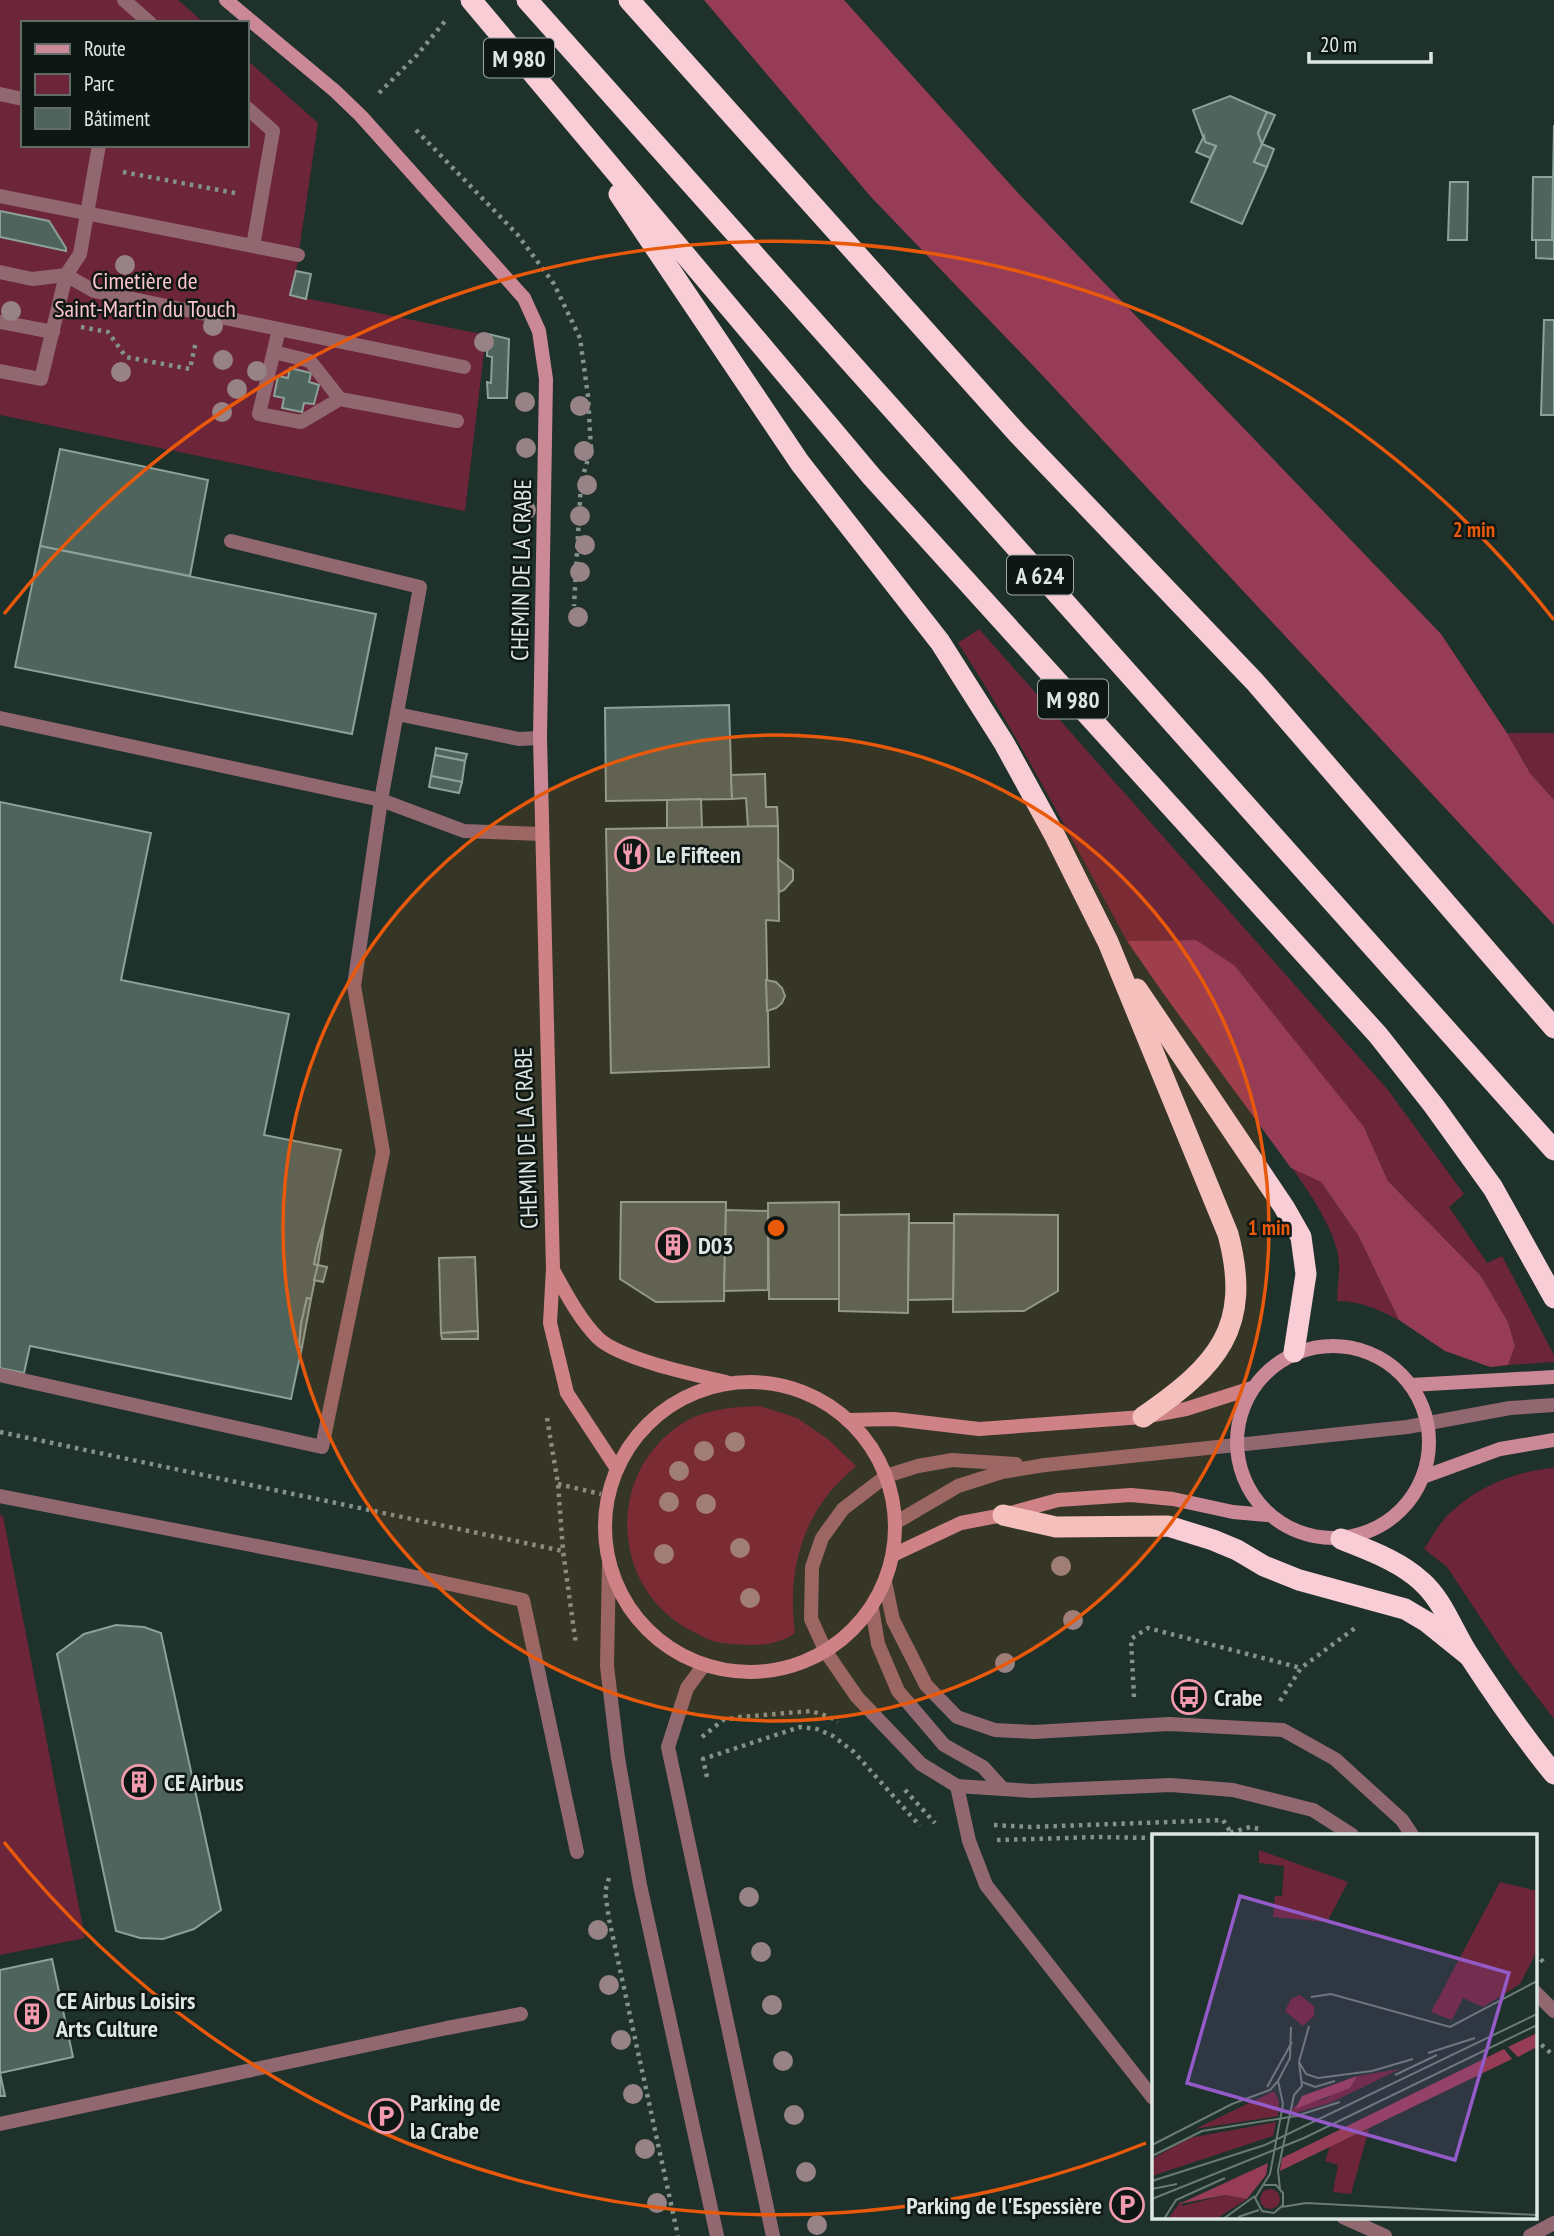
<svg xmlns="http://www.w3.org/2000/svg" width="1554" height="2236" viewBox="0 0 1554 2236" font-family="'PT Sans Narrow',sans-serif">
	<style>
		.green { fill: #6d253a }
		.forest { fill: #973c56 }
		.building { fill: #4f645c; stroke: #8ba199; stroke-width: 2 }
		.lines { fill: none; stroke-linecap: round; stroke-linejoin: round }
		.path { stroke: #83928d; stroke-width: 4.5; stroke-dasharray: 3.5 5; stroke-linecap: butt }
		.lane { stroke: #926870; stroke-width: 14 }
		.street { stroke: #926870; stroke-width: 14 }
		.secondary { stroke: #cb8897; stroke-width: 14 }
		.highway { stroke: #f8cdd5; stroke-width: 21 }
		.tree { fill: #978285 }
		.ring { fill: none; stroke: #e8590c; stroke-width: 3.5 }
		.labels { text-anchor: middle; dominant-baseline: central; stroke-width: 5; stroke-linejoin: round; paint-order: stroke }
		.shield { fill: #0f1714; stroke: #9fa9a6; stroke-width: 2 }
		.shield-label { font-size: 23px; font-weight: bold; fill: #dde8e4 }
		.park-label { font-size: 24px; fill: #fac5cf; stroke: #0f1714 }
		.street-label { font-size: 24px; fill: #dde8e4; stroke: #0f1714 }
		.poi-label { font-size: 24px; font-weight: bold; fill: #dde8e4; stroke: #0f1714; text-anchor: start }
		.inset-road { fill: none; stroke: #6a7a75; stroke-width: 2 }
		.view { fill: #945bc8; fill-opacity: 0.15; stroke: #945bc8; stroke-width: 3.5 }
		.inset-edge { fill: none; stroke: #dde8e4; stroke-width: 3.5 }
		.centre { fill: #e8590c; stroke: #0f1714; stroke-width: 3.5 }
		.ring-label { font-size: 21px; text-anchor: middle; font-weight: bold; fill: #e8590c; stroke: #0f1714; stroke-width: 5; stroke-linejoin: round; paint-order: stroke }
	</style>
	<rect width="100%" height="100%" fill="#1e312b"/>
	<g class="green">
		<path d="M0 0H178L204 23H23V145H247V60L318 123 296 271 290 295 486 335 465 511 0 415Z"/>
		<path d="M979 629 1388 1090 1464 1194 1449 1207 1487 1263 1502 1256 1554 1355V1362L1508 1365 1515 1346 1508 1322 1481 1276 1388 1181 1364 1127 1196 940 1127 941C1072 840 1021 740 958 643Z"/>
		<path d="M1507 733H1554V800L1530 773Z"/>
		<path d="M1292 1168 1321 1182 1358 1235 1399 1320C1378 1309 1360 1301 1337 1301 1337 1288 1340 1275 1339 1262 1338 1234 1308 1190 1292 1168Z"/>
		<path d="M760 1406 797 1418 829 1440 856 1466C847 1475 837 1483 829 1493 797 1533 788 1583 795 1633 778 1646 754 1646 734 1644 727 1643 719 1643 713 1641 706 1639 700 1635 694 1632 610 1591 604 1473 683 1423 706 1409 733 1407 760 1406Z"/>
		<path d="M1554 1468V1719L1508 1659 1447 1567 1424 1549C1432 1537 1440 1522 1450 1513 1478 1486 1516 1471 1554 1468Z"/>
		<path d="M0 1515 3 1516 85 1938 0 1955Z"/>
	</g>
	<g class="forest">
		<path d="M704 0H844L1019 194 1441 634 1507 733 1530 773 1554 800V925L1044 377 871 197Z"/>
		<path d="M1196 940 1235 966 1364 1127 1388 1181 1481 1276 1508 1322 1515 1346 1508 1365 1490 1367 1445 1351 1399 1320 1358 1235 1321 1182 1291 1168 1163 993 1127 941Z"/>
	</g>
	<g class="building">
		<path d="M1230 96 1267 112 1258 133 1262 144 1254 162 1267 167 1242 224 1191 202 1216 146 1205 142 1193 110Z"/>
		<path d="M1267 112 1275 115 1262 144 1258 133Z"/>
		<path d="M1554 125V259L1536 258V239L1552 240Z"/>
		<path d="M1204 136 1205 142 1216 146 1210 158 1196 152Z"/>
		<path d="M1262 144 1274 149 1267 167 1254 162Z"/>
		<path d="M1533 177H1553L1552 240H1532Z"/>
		<path d="M1450 182H1468L1467 240H1448Z"/>
		<path d="M0 211 49 221 66 248V251L0 237Z"/>
		<path d="M296 271 311 274 306 299 290 295Z"/>
		<path d="M1544 320H1554V415H1541Z"/>
		<path d="M488 334 509 339 507 398H488L487 382 491 383 492 357 487 356Z"/>
		<path d="M290 368 311 373 309 382 319 385 314 404 304 403 302 412 282 408 284 398 274 396 278 376 288 378Z"/>
		<path d="M60 449 208 480 190 576 40 546Z"/>
		<path d="M40 546 376 614 352 734 15 667Z"/>
		<path d="M729 705 732 799 606 801 605 708Z"/>
		<path d="M436 748 467 754 465 761 435 755Z"/>
		<path d="M435 755 465 761 462 782 431 776Z"/>
		<path d="M765 774 766 807H777L778 826 748 827 746 798 732 799 731 775Z"/>
		<path d="M431 776 462 782 459 793 429 787Z"/>
		<path d="M701 799 702 828 667 829V800Z"/>
		<path d="M0 802 151 833 121 980 289 1014 264 1135 341 1150 324 1225 318 1245 314 1264 318 1265 311 1299 307 1298 301 1324 299 1347H302L291 1399 30 1346 24 1373 0 1368Z"/>
		<path d="M778 826 779 921 766 920 769 1067 611 1073 606 829Z"/>
		<path d="M778 859 793 870V880L784 890 779 892Z"/>
		<path d="M766 980 776 982 782 988 785 996 782 1003 776 1008 767 1011Z"/>
		<path d="M621 1202H726L724 1301 656 1302 620 1279Z"/>
		<path d="M839 1202 840 1299H769L768 1203Z"/>
		<path d="M726 1210 768 1211V1290L724 1291Z"/>
		<path d="M909 1214 908 1313 839 1311V1215Z"/>
		<path d="M954 1214 1058 1215V1291L1024 1311 953 1312Z"/>
		<path d="M909 1223H954L953 1299 908 1300Z"/>
		<path d="M324 1225 318 1265 314 1264 318 1245Z"/>
		<path d="M475 1257 478 1331 441 1333 439 1258Z"/>
		<path d="M318 1265 327 1267 323 1282 314 1280Z"/>
		<path d="M307 1298 311 1299 302 1347H299L301 1324Z"/>
		<path d="M478 1331V1339H442L441 1333Z"/>
		<path d="M116 1625 144 1627 161 1633 221 1910 194 1929 163 1939 140 1938 116 1931 57 1654 84 1634Z"/>
		<path d="M52 1959 73 2057 0 2073 5 2096H0V1970Z"/>
	</g>
	<g class="lines">
		<g class="path">
			<path d="M379 93 417 55 446 20"/>
			<path d="M416 130 517 234 554 284 580 338 588 396 591 449 581 482 574 606"/>
			<path d="M123 172 235 193"/>
			<path d="M81 327 108 332 126 357 190 369 196 341"/>
			<path d="M547 1418 558 1484 563 1551 576 1645"/>
			<path d="M0 1432 563 1551"/>
			<path d="M558 1484 601 1494"/>
			<path d="M1134 1697 1131 1639 1148 1628 1301 1668"/>
			<path d="M1280 1701 1301 1668 1355 1628"/>
			<path d="M702 1737 723 1720 740 1717 811 1711 830 1717 838 1722"/>
			<path d="M707 1777 703 1759 800 1727 817 1729 833 1736 854 1752 920 1826"/>
			<path d="M905 1790 935 1823"/>
			<path d="M994 1825 1031 1827 1223 1820 1231 1833"/>
			<path d="M1222 1835 1250 1827 1259 1829"/>
			<path d="M997 1840 1098 1837 1153 1838"/>
			<path d="M609 1878 605 1892 609 1919 678 2236"/>
			<path d="M1535 1953 1546 1965"/>
			<path d="M1535 2039 1554 2056"/>
		</g>
		<g class="lane">
			<path d="M124 0 150 23"/>
			<path d="M0 94 23 99"/>
			<path d="M247 108 273 131 253 246"/>
			<path d="M0 196 298 255"/>
			<path d="M0 272 32 279 66 275 94 291 464 367"/>
			<path d="M0 322 53 332"/>
			<path d="M279 329 259 414 301 422 340 399 457 421"/>
			<path d="M274 352 310 361 340 399"/>
			<path d="M0 371 41 379 66 275 80 254 99 145"/>
			<path d="M397 714 519 739 540 738"/>
			<path d="M0 718 381 800 464 831 541 834"/>
			<path d="M0 1375 322 1447 383 1152 354 986 381 800 420 587 231 541"/>
			<path d="M0 1496 431 1580 523 1600 577 1852"/>
			<path d="M895 1523 958 1486 1002 1472 1045 1465 1407 1427 1510 1408 1554 1405"/>
			<path d="M885 1582 893 1620 926 1685 957 1717 995 1730 1034 1732 1169 1724 1283 1730 1335 1759 1402 1820 1412 1835"/>
			<path d="M826 1652 811 1619 812 1567 822 1538 843 1509 886 1476 918 1466 952 1460 1016 1464"/>
			<path d="M957 1786 969 1841 986 1885 1153 2098"/>
			<path d="M0 2124 447 2028 521 2014"/>
			<path d="M1343 2217 1385 2236"/>
			<path d="M1530 2236 1554 2223"/>
		</g>
		<g class="street">
			<path d="M609 1561 607 1666 618 1758 640 1885 717 2236"/>
			<path d="M872 1608 878 1644 898 1691 944 1745 983 1767 1003 1789"/>
			<path d="M826 1652 857 1697 921 1764 957 1786 1032 1791 1171 1785 1233 1790 1313 1810 1352 1835"/>
			<path d="M704 1665 687 1688 668 1747 773 2236"/>
			<path d="M1535 1992 1554 2011"/>
		</g>
		<g class="secondary">
			<path d="M226 0 335 91 361 116 524 298 539 331 546 379 540 738 553 1269 550 1323 567 1393 617 1469"/>
			<path d="M553 1270C566 1293 579 1319 598 1338 620 1359 695 1375 726 1382"/>
			<circle cx="1333" cy="1442" r="96"/>
			<circle cx="750" cy="1527" r="145"/>
			<path d="M1411 1385 1554 1377"/>
			<path d="M848 1420 894 1419 979 1429 1143 1417 1186 1409 1252 1388"/>
			<path d="M1423 1477 1500 1449 1554 1440"/>
			<path d="M893 1555 961 1523 1003 1515 1058 1500 1131 1495 1173 1499 1233 1512 1267 1515"/>
		</g>
		<g class="highway">
			<path d="M471 0 872 477 1378 1035 1434 1106 1493 1188 1554 1298"/>
			<path d="M527 0 1554 1150"/>
			<path d="M629 0 1017 433 1255 682 1554 1028"/>
			<path d="M619 194 800 463 940 642 1004 743 1055 836 1108 942 1228 1234C1253 1328 1217 1366 1143 1417"/>
			<path d="M1137 989 1284 1207 1301 1237 1306 1274 1294 1352"/>
			<path d="M1003 1515 1056 1527 1168 1526 1213 1540 1237 1550 1264 1566 1299 1580 1405 1609 1427 1622 1468 1655"/>
			<path d="M1341 1539C1368 1550 1400 1561 1421 1581 1444 1601 1453 1632 1470 1657 1496 1697 1524 1737 1554 1774"/>
		</g>
	</g>
	<g class="tree">
		<circle cx="125" cy="265" r="10"/>
		<circle cx="11" cy="311" r="10"/>
		<circle cx="213" cy="326" r="10"/>
		<circle cx="484" cy="342" r="10"/>
		<circle cx="223" cy="360" r="10"/>
		<circle cx="257" cy="371" r="10"/>
		<circle cx="121" cy="372" r="10"/>
		<circle cx="237" cy="389" r="10"/>
		<circle cx="525" cy="402" r="10"/>
		<circle cx="580" cy="406" r="10"/>
		<circle cx="222" cy="412" r="10"/>
		<circle cx="526" cy="448" r="10"/>
		<circle cx="584" cy="451" r="10"/>
		<circle cx="587" cy="485" r="10"/>
		<circle cx="526" cy="510" r="10"/>
		<circle cx="580" cy="516" r="10"/>
		<circle cx="585" cy="545" r="10"/>
		<circle cx="580" cy="572" r="10"/>
		<circle cx="578" cy="617" r="10"/>
		<circle cx="735" cy="1442" r="10"/>
		<circle cx="704" cy="1451" r="10"/>
		<circle cx="679" cy="1471" r="10"/>
		<circle cx="669" cy="1502" r="10"/>
		<circle cx="706" cy="1504" r="10"/>
		<circle cx="740" cy="1548" r="10"/>
		<circle cx="664" cy="1554" r="10"/>
		<circle cx="1061" cy="1566" r="10"/>
		<circle cx="750" cy="1598" r="10"/>
		<circle cx="1073" cy="1620" r="10"/>
		<circle cx="1005" cy="1663" r="10"/>
		<circle cx="749" cy="1897" r="10"/>
		<circle cx="598" cy="1930" r="10"/>
		<circle cx="761" cy="1952" r="10"/>
		<circle cx="609" cy="1985" r="10"/>
		<circle cx="772" cy="2005" r="10"/>
		<circle cx="621" cy="2040" r="10"/>
		<circle cx="783" cy="2061" r="10"/>
		<circle cx="633" cy="2094" r="10"/>
		<circle cx="794" cy="2115" r="10"/>
		<circle cx="645" cy="2149" r="10"/>
		<circle cx="806" cy="2172" r="10"/>
		<circle cx="657" cy="2203" r="10"/>
		<circle cx="817" cy="2225" r="10"/>
	</g>
	<circle cx="776" cy="1228" r="493" fill="#e8590c" fill-opacity=".12"/>
	<g class="ring">
		<circle cx="776" cy="1228" r="493"/>
		<path d="M1146 2143A987 987 0 0 1 4 1842M4 614A987 987 0 0 1 1554 620"/>
	</g>
	<defs>
		<g id="restaurant-ring" transform="scale(1.75)"><circle r="9.5" fill="#0f1714" stroke="#f29aae" stroke-width="1.5"/><path d="M-5-6h1v4h1v-4h1v4h1v-4h1v5L-1.5 .5V6h-2V.5L-5-1ZM5-6V6H3V1.5H1.5Q1.5-4 5-6Z" fill="#f29aae"/></g>
		<g id="building-ring" transform="scale(1.75)"><circle r="9.5" fill="#0f1714" stroke="#f29aae" stroke-width="1.5"/><path d="M-4-6H4V6H1V3H-1V6H-4ZM-2.5-4.3h1.7v1.8h-1.7ZM.8-4.3h1.7v1.8H.8ZM-2.5-1h1.7V.8h-1.7ZM.8-1h1.7V.8H.8Z" fill="#f29aae"/></g>
		<g id="bus-ring" transform="scale(1.75)"><circle r="9.5" fill="#0f1714" stroke="#f29aae" stroke-width="1.5"/><path d="M-5-6H5V4H4V6H2V4H-2V6H-4V4H-5ZM-3.5-4V0h7V-4ZM-3.5 1.2v1.5H-2V1.2ZM2 1.2v1.5H3.5V1.2Z" fill="#f29aae"/></g>
		<g id="parking-ring" transform="scale(1.75)"><circle r="9.5" fill="#0f1714" stroke="#f29aae" stroke-width="1.5"/><path d="M-3.5-5.5H1a3.5 3.5 0 0 1 0 7H-1V5.5H-3.5ZM-1-3.4V-.6H.8a1.4 1.4 0 0 0 0-2.8Z" fill="#f29aae"/></g>
	</defs>
	<g fill-rule="evenodd">
		<use href="#restaurant-ring" x="632" y="854"/>
		<use href="#building-ring" x="673" y="1245"/>
		<use href="#bus-ring" x="1189" y="1697"/>
		<use href="#building-ring" x="139" y="1782"/>
		<use href="#building-ring" x="32" y="2014"/>
		<use href="#parking-ring" x="386" y="2116"/>
		<use href="#parking-ring" x="1127" y="2205"/>
	</g>
	<g class="labels">
		<g class="shield">
			<rect x="484" y="38.5" width="70" height="39" rx="5"/>
			<rect x="1007" y="555.5" width="66" height="39" rx="5"/>
			<rect x="1038" y="679.5" width="70" height="39" rx="5"/>
		</g>
		<g class="shield-label">
			<text x="519" y="58">M 980</text>
			<text x="1040" y="575">A 624</text>
			<text x="1073" y="699">M 980</text>
		</g>
		<g class="park-label">
			<text x="145" y="280">Cimetière de<tspan x="145" dy="28">Saint-Martin du Touch</tspan></text>
		</g>
		<g class="street-label">
			<text transform="translate(521 570) rotate(-89)">CHEMIN DE LA CRABE</text>
			<text transform="translate(526 1138) rotate(-92)">CHEMIN DE LA CRABE</text>
		</g>
		<g class="poi-label">
			<text x="656" y="854">Le Fifteen</text>
			<text x="698" y="1245">D03</text>
			<text x="1214" y="1697">Crabe</text>
			<text x="164" y="1782">CE Airbus</text>
			<text x="56" y="2000">CE Airbus Loisirs<tspan x="56" dy="28">Arts Culture</tspan></text>
			<text x="410" y="2102">Parking de<tspan x="410" dy="28">la Crabe</tspan></text>
			<text x="1102" y="2205" text-anchor="end">Parking de l'Espessière</text>
		</g>
	</g>
	<g transform="translate(1152 1834)">
		<rect width="385" height="385" fill="#1e312b"/>
		<path d="M107 16 196 48 175 88 121 83 123 62H130L132 32 107 29ZM348 48 385 57V117L368 150 331 173 311 164 300 186 279 178ZM148 161 162 172V182L151 192 133 177 139 165ZM248 235 178 269 140 280 141 273 175 264 205 242ZM122 257 127 267 126 282 43 295ZM124 288 121 302 0 342V325L37 304ZM217 295 199 360 181 358 186 331 173 327 178 312ZM108 365a10 10 0 1 1 20 0a10 10 0 1 1-20 0ZM73 361 95 365 64 385H16L29 367 30 372Z" fill="#6d253a"/>
		<path d="M385 199V213L366 223 356 213ZM352 215 360 225 128 337 130 324ZM205 242 198 254 143 275 150 262ZM116 329 114 341 95 365 73 361 27 370Z" fill="#973c56"/>
		<path class="inset-road" d="M159 163 179 160 298 193 385 147M276 219 323 204M147 228 154 240 166 244 220 237 261 225M243 241 285 221M150 248 163 253 183 247M115 253 140 208M142 261 150 252 147 228 157 192M0 311 80 270 118 256 126 247M0 322 50 297 144 282 188 268M0 347 113 311 385 180M112 351H124L131 359V371L122 379 110 377 103 364 118 340 131 270 126 247 138 224 139 193M0 355 25 350M128 355 126 336 142 261M0 365 152 304 385 191M130 373 154 369 385 381M86 383 107 376M12 385 24 366 73 344M71 385 103 362"/>
		<path class="view" d="M88 62 357 139 303 326 35 249Z"/>
		<rect width="385" height="385" class="inset-edge"/>
	</g>
	<circle cx="776" cy="1228" r="10" class="centre"/>
	<g class="ring-label">
		<text x="1474" y="537">2 min</text>
		<text x="1269" y="1235">1 min</text>
	</g>
	<rect x="21" y="21" width="228" height="126" fill="#0f1714" stroke="#616b67" stroke-width="2"/>
	<rect x="35" y="44" width="35" height="10" fill="#cb8897" stroke="#616b67" stroke-width="2"/>
	<text x="84" y="56" font-size="21" fill="#dde8e4">Route</text>
	<rect x="35" y="74" width="35" height="21" fill="#6d253a" stroke="#616b67" stroke-width="2"/>
	<text x="84" y="91" font-size="21" fill="#dde8e4">Parc</text>
	<rect x="35" y="108" width="35" height="21" fill="#4f645c" stroke="#616b67" stroke-width="2"/>
	<text x="84" y="126" font-size="21" fill="#dde8e4">Bâtiment</text>
	<path d="M1309 52v10h122v-10" fill="none" stroke="#dde8e4" stroke-width="3.5"/>
	<text x="1320" y="52" font-size="21" fill="#dde8e4" stroke="#0f1714" stroke-width="5" paint-order="stroke">20 m</text>
</svg>
